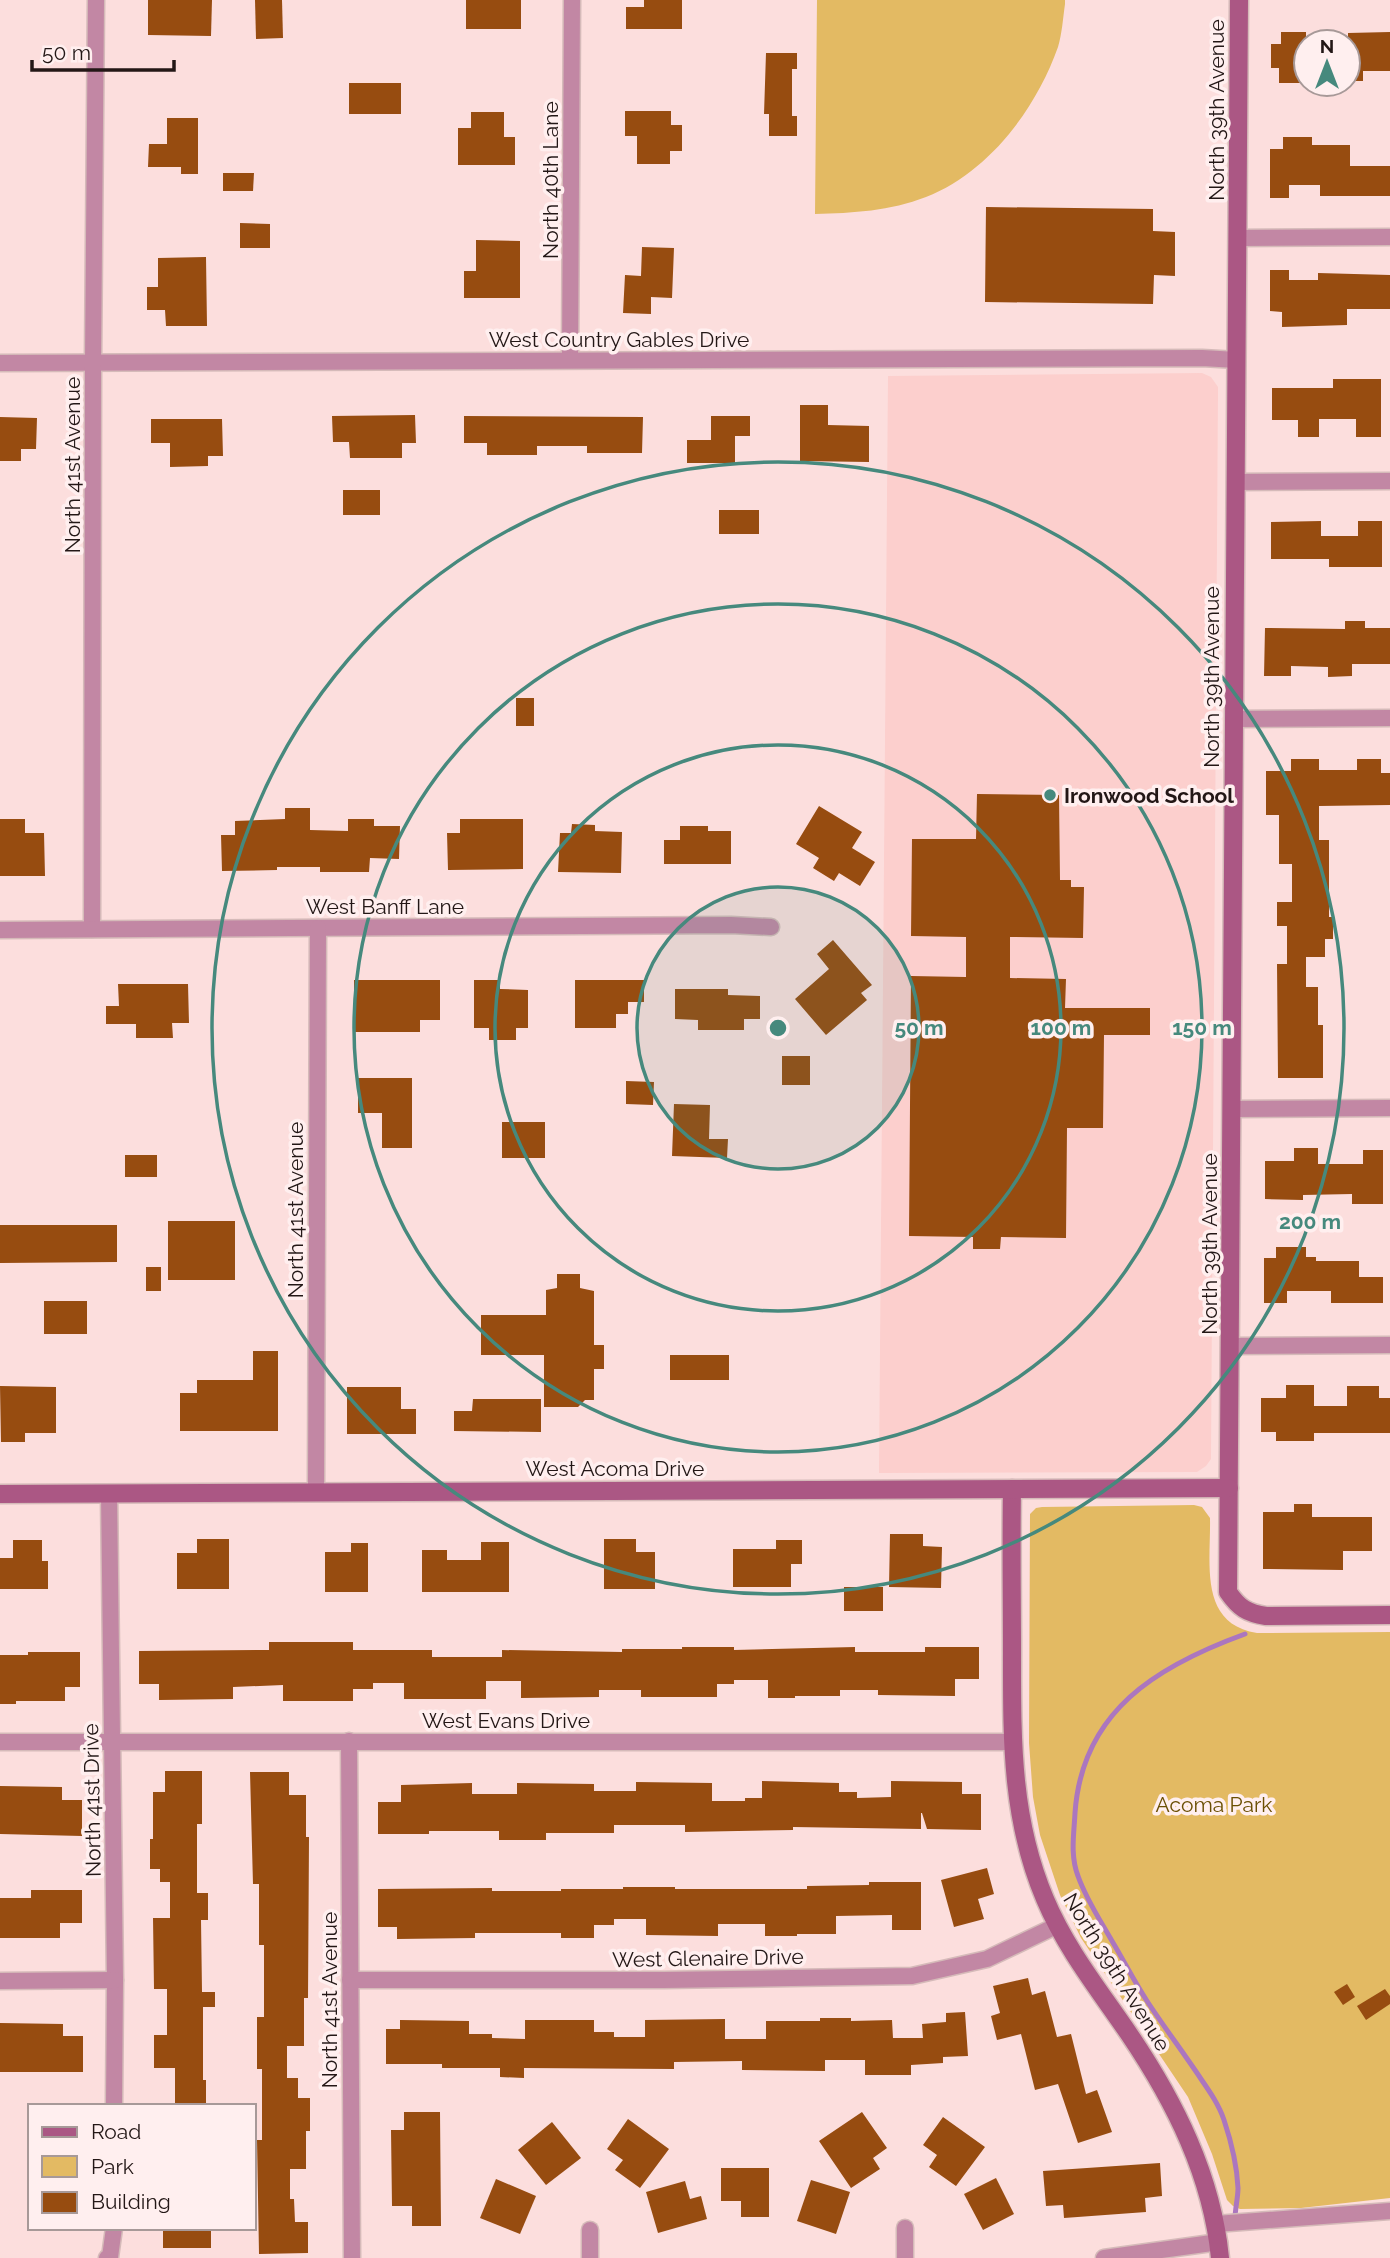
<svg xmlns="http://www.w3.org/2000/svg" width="1390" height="2258" viewBox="0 0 1390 2258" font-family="Raleway,sans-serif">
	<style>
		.built { fill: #fccfcd }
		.green { fill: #e3ba63 }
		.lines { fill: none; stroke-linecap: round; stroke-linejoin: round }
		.stream { stroke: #ab76bf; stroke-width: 5 }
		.building { fill: #974c10 }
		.street-casing { stroke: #d5bab9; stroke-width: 19 }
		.secondary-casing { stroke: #d5bab9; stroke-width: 21 }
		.street { stroke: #c287a4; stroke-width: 16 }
		.secondary { stroke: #ab5784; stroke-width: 18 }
		.ring { fill: none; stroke: #46897d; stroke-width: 3.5 }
		.poi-dot { fill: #46897d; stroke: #ffefef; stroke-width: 2.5 }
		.labels { text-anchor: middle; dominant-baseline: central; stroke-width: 7; stroke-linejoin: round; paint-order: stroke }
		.street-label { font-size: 21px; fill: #231716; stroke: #ffefef }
		.poi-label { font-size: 21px; font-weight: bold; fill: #231716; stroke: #ffefef; text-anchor: start }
		.park-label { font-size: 21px; fill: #6b4f03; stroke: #ffefef }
		.centre { fill: #46897d; stroke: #ffefef; stroke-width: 3.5 }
		.ring-label { font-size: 21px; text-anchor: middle; font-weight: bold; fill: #46897d; stroke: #ffefef; stroke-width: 7; stroke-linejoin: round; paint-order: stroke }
	</style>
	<rect width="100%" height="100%" fill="#fcdedd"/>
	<path class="built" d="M1202 373 1211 377 1218 387 1211 1459 1206 1466 1197 1472 879 1473 888 376Z"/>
	<g class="green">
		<path d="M817 0H1065V4C1063 18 1062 34 1058 47 1036 109 989 172 926 197 890 211 853 213 815 214Z"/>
		<path d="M1194 1505 1202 1507 1210 1518C1211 1562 1198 1624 1257 1633L1390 1632V2198L1301 2208 1240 2209 1233 2206 1227 2200 1212 2154 1188 2097 1081 1938 1060 1895 1040 1835 1033 1797 1029 1743 1030 1514 1036 1508 1042 1507Z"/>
	</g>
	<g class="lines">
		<path class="stream" d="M1235 2219C1235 2209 1238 2198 1238 2188 1237 2166 1231 2141 1224 2120 1219 2105 1210 2092 1201 2079 1183 2052 1164 2027 1147 2001 1134 1981 1124 1961 1112 1941 1100 1920 1086 1899 1078 1876 1070 1855 1074 1834 1075 1813 1082 1711 1157 1666 1245 1634"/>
	</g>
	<g class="building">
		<path d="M148 0H212L211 36 148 35Z"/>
		<path d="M255 0H282L283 38 256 39Z"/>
		<rect x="466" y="0" width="55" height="29"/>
		<path d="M644 0H682V29H626V7H644Z"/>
		<path d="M1281 32H1306V83H1279V68H1271V44H1281Z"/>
		<path d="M1390 32V71H1363V81H1348V33Z"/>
		<path d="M766 53H797V69H792V116H797V136H769V114H764Z"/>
		<rect x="349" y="83" width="52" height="31"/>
		<path d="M625 111H671V125H682V151H670V164H637V136H625Z"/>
		<path d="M471 112H504V137H515V165H458V128H471Z"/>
		<path d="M167 118H198V174H181V167H148L149 144H167Z"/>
		<path d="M1283 137H1312V145H1350V166H1390V196H1320V185H1289V198H1270V149H1283Z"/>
		<path d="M223 173H254L253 191H223Z"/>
		<path d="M986 207 1153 209V231L1175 232V276L1154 275 1153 304 985 302Z"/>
		<path d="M240 223 270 224V248H240Z"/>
		<path d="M476 240 520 241V298H464V271H476Z"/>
		<path d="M642 247 674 248 672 298 651 297V314L623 313 625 275 641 276Z"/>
		<path d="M206 257 207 326H166L165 310H147V287H158V258Z"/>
		<path d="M1270 270H1289V280H1318V273L1390 275V309H1347V325L1282 327V312L1270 311Z"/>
		<path d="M1333 379H1381V437H1356V419H1319V437H1298V420H1272V388H1333Z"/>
		<path d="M800 405H828V425L869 426V462L800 461Z"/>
		<path d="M415 415 416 443H402V458H350L349 442H333L332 416Z"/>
		<path d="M464 416 643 417 642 453H587V446H537V455H487V443H464Z"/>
		<path d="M711 416H750V436H735V463H687V440H711Z"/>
		<path d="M0 417 37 418 36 449H21V461H0Z"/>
		<path d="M151 419H222L223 456H208V466L170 467V443H151Z"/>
		<rect x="343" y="490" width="37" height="25"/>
		<rect x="719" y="510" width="40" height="24"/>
		<path d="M1321 521V536H1358V521H1382V567H1329V559H1271V522Z"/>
		<path d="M1345 621H1365V628H1390V664H1352V676L1328 677V667L1291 666V676H1264L1265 628 1345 629Z"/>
		<rect x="516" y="698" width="18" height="28"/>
		<path d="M1291 759H1319V770H1357V759H1381V773H1390V805L1319 806V840H1329V917H1333V939H1325V957H1306V987H1318V1025H1323V1078H1278L1277 964H1287V926H1277V902H1292V864H1279V815H1266V771H1291Z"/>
		<path d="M977 794 1059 795 1060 880H1071V887H1084L1083 938 1010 937V978L1066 979 1065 1008H1150V1035H1104L1103 1128H1067L1066 1238 1001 1237 1000 1249H973V1237L909 1236 911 976 966 977V937L911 936 912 839H976Z"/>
		<path d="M819 806 862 832 852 848 875 862 860 886 839 873 834 881 813 868 819 858 796 844Z"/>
		<path d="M285 808H310V830L348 831V819H374V826H400L399 859 370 858 369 872H320V867H277V870L222 871 221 835H235V821L285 819Z"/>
		<path d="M0 819H25V833H44L45 876H0Z"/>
		<path d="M460 819H523V869L448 870 447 833H460Z"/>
		<path d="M572 824 595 825V831L622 832 621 873 558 872 560 833H571Z"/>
		<path d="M680 826H708V831H731V864H664V840H680Z"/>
		<path d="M833 940 872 985 861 993 867 1000 826 1035 795 999 829 969 817 954Z"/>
		<path d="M354 980H440V1020H420V1032H354Z"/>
		<path d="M474 980H500V989L528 990V1028H516V1040H489V1028H474Z"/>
		<path d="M575 980H644V1002H628V1014H616V1028H575Z"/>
		<path d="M118 984H188L189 1023H172L173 1038H136V1024H106V1006H119Z"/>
		<path d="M675 989H728V995L760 996V1019H744V1030H698V1020L675 1019Z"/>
		<rect x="782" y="1056" width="28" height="29"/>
		<path d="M358 1078H412V1148H382V1113H358Z"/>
		<path d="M626 1081 654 1082 653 1105 626 1104Z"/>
		<path d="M674 1104 710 1105 709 1139H728L727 1158 672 1156Z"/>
		<rect x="502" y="1122" width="43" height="36"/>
		<path d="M1294 1148H1318V1164H1363V1150H1383V1204H1352V1194L1303 1195V1200L1265 1199V1161H1294Z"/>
		<rect x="125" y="1155" width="32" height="22"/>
		<rect x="168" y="1221" width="67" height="59"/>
		<path d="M0 1225H117V1262L0 1263Z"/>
		<path d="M1276 1247H1306V1257H1316V1261H1359V1277H1383V1303H1331V1291H1287V1303H1264V1258H1276Z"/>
		<rect x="146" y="1267" width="15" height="24"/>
		<path d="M557 1274H580V1288L594 1291V1345H604V1369H594V1400H585L578 1407H544V1355H481V1315H546V1290L557 1288Z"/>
		<rect x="44" y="1301" width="43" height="33"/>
		<path d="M253 1351H278V1431H180V1393H197V1380H253Z"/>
		<rect x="670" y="1355" width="59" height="25"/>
		<path d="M1286 1385H1314V1406H1347V1386H1379V1398H1390V1433H1314V1441H1276V1432H1261V1398H1286Z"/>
		<path d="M0 1386 56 1387V1433H25V1442H1Z"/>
		<path d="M347 1387H401V1409H416V1434H347Z"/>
		<path d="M473 1399H541V1432L454 1431V1411H472Z"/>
		<path d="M1294 1504H1312V1517H1372V1551H1343V1570L1263 1569V1512H1294Z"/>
		<path d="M890 1534H923V1546L942 1547 941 1588 889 1587Z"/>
		<path d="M197 1539H229V1589H177V1553H197Z"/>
		<path d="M604 1539H636V1552H655V1589H604Z"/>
		<path d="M13 1540H42V1561H48V1589H0V1558H13Z"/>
		<path d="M776 1540H802V1564H791V1587H733V1549H776Z"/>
		<path d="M481 1542H509V1592H422V1550H447V1560H481Z"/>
		<path d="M351 1543H368V1592H325V1552H351Z"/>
		<rect x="844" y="1587" width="39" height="24"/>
		<path d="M269 1642H353V1650H432V1657H502V1650L622 1652V1649H682V1647H734V1650L855 1647V1652H925V1647H979V1679H955V1696L878 1695V1690H840V1696H795V1698H768V1680H734V1684H717V1697H641V1690H599V1697L521 1698V1681H486V1699H404V1683H373V1689H353V1701H283V1685L233 1687V1699L159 1700V1684H139V1651L269 1650Z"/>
		<path d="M28 1652H80V1687H65V1701H16V1704H0V1655H28Z"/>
		<path d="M165 1771H202V1824H197V1893H208V1920H201L202 1992H215V2007H203V2080H206V2106H175V2068H154V2035H167V1989H154L153 1918H170V1882H160V1869H150V1839H153V1792H165Z"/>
		<path d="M250 1772H289V1795H306V1837H309L308 1998H304V2046H287V2078H298V2098H310V2131H306V2169H290V2199H294L295 2222H308V2253L259 2254 257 2140H262V2069H257V2017H264V1945H259V1884H253Z"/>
		<path d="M762 1781 839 1783V1792H857V1798L891 1797V1781L962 1782V1794H981V1830L927 1829 922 1813H921V1829L793 1827V1830L685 1832V1825H614V1833H546V1840H499V1831H429V1834H378V1802H401V1785L472 1783V1794H517V1783L594 1784V1791H636V1782L712 1783V1801H745V1798H762Z"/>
		<path d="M0 1786 62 1787V1800H82V1836L0 1834Z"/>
		<path d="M987 1868 994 1894 978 1899 984 1919 954 1927 941 1880Z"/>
		<path d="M869 1882H921V1930H892V1915L836 1916V1934H797V1936H765V1924H718V1936L646 1935V1919H614V1925H594V1938H561V1933H475V1938L397 1939V1927H378V1889L492 1888V1891H561V1889H623V1887H675V1889H807V1886L869 1885Z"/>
		<path d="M31 1890H82V1923H60V1938H0V1898H31Z"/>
		<path d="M1028 1978 1032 1995 1045 1991 1057 2037 1071 2034 1086 2094 1097 2090 1112 2132 1078 2143 1058 2084 1035 2090 1021 2034 997 2040 991 2016 1000 2013 993 1986Z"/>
		<path d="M1347 1984 1355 1997 1343 2005 1334 1992Z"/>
		<path d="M1385 1989 1390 1996V2004L1366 2020 1357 2006Z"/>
		<path d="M965 2012 968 2056 943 2057V2063L911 2065V2075H865V2060H825V2071L742 2070V2061L674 2062V2069L524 2068V2078L500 2077V2068H442V2064H386V2029H400V2020L469 2021V2034H492V2038L525 2039V2020H594V2032H614V2037H645V2020L725 2019V2039H766V2021H820V2018H851V2021L892 2020 893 2038H923L922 2024 946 2022V2013Z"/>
		<path d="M0 2023 63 2024V2036H83V2072H0Z"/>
		<path d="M404 2112H440L441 2226H412V2206H392L391 2130H404Z"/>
		<path d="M862 2112 887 2148 873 2158 880 2169 851 2188 819 2141Z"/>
		<path d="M943 2117 985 2147 956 2186 929 2167 937 2155 923 2145Z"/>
		<path d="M628 2119 669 2149 640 2188 615 2170 623 2160 607 2149Z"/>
		<path d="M552 2122 581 2158 546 2185 518 2150Z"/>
		<path d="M1160 2163 1162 2196 1145 2198 1146 2212 1064 2218 1063 2205 1046 2206 1043 2171Z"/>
		<path d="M721 2168H769V2217H741V2201H721Z"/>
		<path d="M996 2178 1014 2214 983 2230 964 2194Z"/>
		<path d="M496 2179 536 2196 520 2234 480 2218Z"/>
		<path d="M811 2180 850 2192 836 2234 797 2221Z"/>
		<path d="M685 2181 690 2199 701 2196 707 2219 658 2233 646 2192Z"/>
		<rect x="163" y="2228" width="48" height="20"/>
	</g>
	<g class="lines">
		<g class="street-casing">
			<g id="street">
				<path d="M1238 238 1390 237"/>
				<path d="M570 360 572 0"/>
				<path d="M0 363 1202 358 1237 360"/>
				<path d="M1236 482 1390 481"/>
				<path d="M1234 719 1390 718"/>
				<path d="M92 929 93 363 96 0"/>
				<path d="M0 930 731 925 771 927"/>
				<path d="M1232 1109 1390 1108"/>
				<path d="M1231 1346 1390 1345"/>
				<path d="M316 1491 318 928"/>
				<path d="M109 1493 115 1980 114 2106"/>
				<path d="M349 1741 352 2258"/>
				<path d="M0 1742H1012"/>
				<path d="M350 1980H664L912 1976 987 1959 1058 1925"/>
				<path d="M0 1981 115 1980"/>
				<path d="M1216 2224 1390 2211"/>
				<path d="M905 2228V2258"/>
				<path d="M107 2258 110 2257 114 2228"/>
				<path d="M590 2258V2230"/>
				<path d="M1104 2258 1219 2242"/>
			</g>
		</g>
		<g class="secondary-casing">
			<g id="secondary">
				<path d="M1239 0 1228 1592C1239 1608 1247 1613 1266 1616L1390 1615"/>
				<path d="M1012 1489C1011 1544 1012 1599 1012 1654 1012 1739 1011 1819 1045 1899 1066 1949 1099 1990 1129 2034 1175 2102 1212 2176 1220 2258"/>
				<path d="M0 1494 1229 1488"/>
			</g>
		</g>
		<use href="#street" class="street"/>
		<use href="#secondary" class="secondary"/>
	</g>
	<circle cx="778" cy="1028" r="141" fill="#46897d" fill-opacity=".12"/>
	<g class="ring">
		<circle cx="778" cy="1028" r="141"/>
		<circle cx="778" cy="1028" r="283"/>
		<circle cx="778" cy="1028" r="424"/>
		<circle cx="778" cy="1028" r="566"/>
	</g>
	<circle class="poi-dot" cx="1050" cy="795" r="7"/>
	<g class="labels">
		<g class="street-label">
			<text transform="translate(1216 110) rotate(-90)">North 39th Avenue</text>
			<text transform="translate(550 180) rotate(-90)">North 40th Lane</text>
			<text x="619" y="339">West Country Gables Drive</text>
			<text transform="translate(72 465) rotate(-90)">North 41st Avenue</text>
			<text transform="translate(1211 677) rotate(-90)">North 39th Avenue</text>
			<text x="385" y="906">West Banff Lane</text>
			<text transform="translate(295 1210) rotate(-90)">North 41st Avenue</text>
			<text transform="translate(1209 1244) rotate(-90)">North 39th Avenue</text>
			<text x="615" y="1468">West Acoma Drive</text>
			<text x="506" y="1720">West Evans Drive</text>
			<text transform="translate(92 1800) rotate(-91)">North 41st Drive</text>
			<text transform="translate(708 1958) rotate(-1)">West Glenaire Drive</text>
			<text transform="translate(1117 1972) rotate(58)">North 39th Avenue</text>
			<text transform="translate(329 2000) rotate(-90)">North 41st Avenue</text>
		</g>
		<g class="poi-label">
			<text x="1064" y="795">Ironwood School</text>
		</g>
		<g class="park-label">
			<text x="1214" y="1804">Acoma Park</text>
		</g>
	</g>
	<circle cx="778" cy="1028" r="10" class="centre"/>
	<g class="ring-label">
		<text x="919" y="1035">50 m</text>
		<text x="1061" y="1035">100 m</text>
		<text x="1202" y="1035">150 m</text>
		<text x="1310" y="1229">200 m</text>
	</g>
	<rect x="28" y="2104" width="228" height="126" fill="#ffefef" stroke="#a79998" stroke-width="2"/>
	<rect x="42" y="2127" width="35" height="10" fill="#ab5784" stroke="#a79998" stroke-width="2"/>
	<text x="91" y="2139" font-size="21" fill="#231716">Road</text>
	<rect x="42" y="2156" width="35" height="21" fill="#e3ba63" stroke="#a79998" stroke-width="2"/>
	<text x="91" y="2174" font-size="21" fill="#231716">Park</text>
	<rect x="42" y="2192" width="35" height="21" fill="#974c10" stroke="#a79998" stroke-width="2"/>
	<text x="91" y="2209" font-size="21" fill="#231716">Building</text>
	<g transform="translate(1327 63)"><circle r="33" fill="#ffefef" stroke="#a79998" stroke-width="2"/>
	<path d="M0-5L12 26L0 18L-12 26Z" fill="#46897d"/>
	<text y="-10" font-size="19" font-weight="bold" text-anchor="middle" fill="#231716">N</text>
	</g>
	<path d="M32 60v10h142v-10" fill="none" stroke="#231716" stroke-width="3.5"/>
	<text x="42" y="60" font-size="21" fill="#231716" stroke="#ffefef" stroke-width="5" paint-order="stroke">50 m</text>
</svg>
